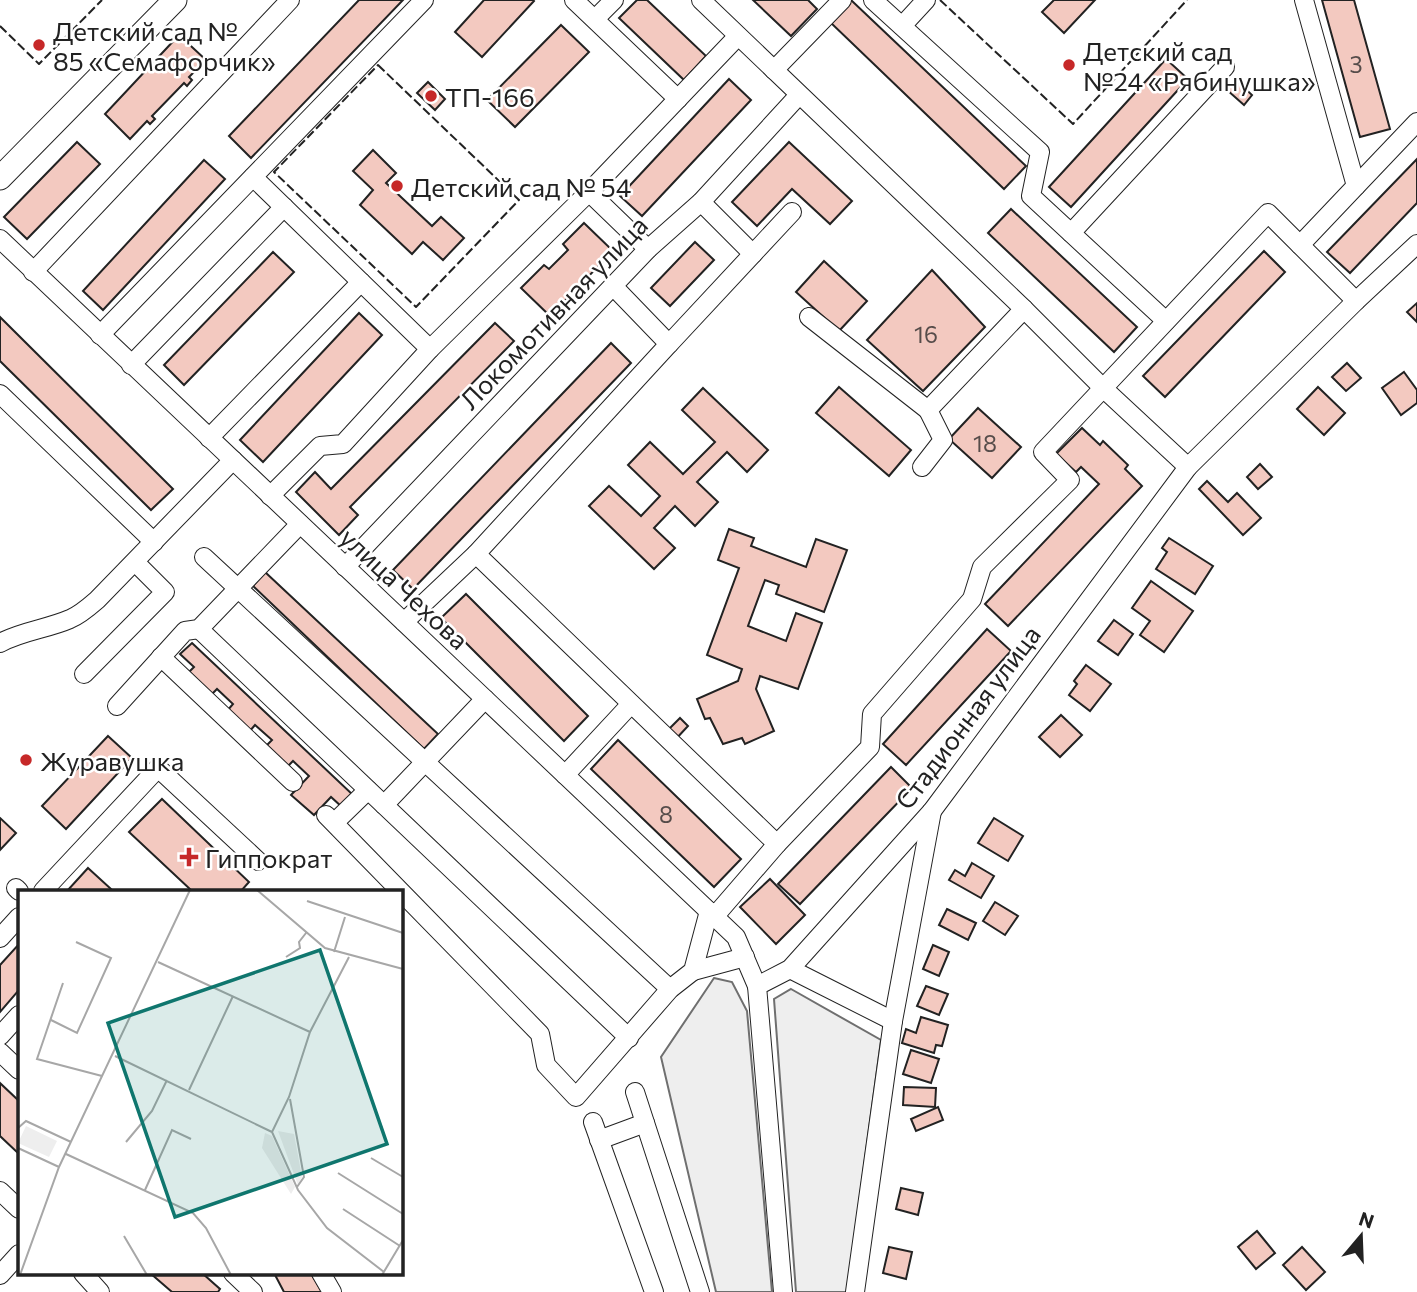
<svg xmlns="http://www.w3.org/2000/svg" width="1417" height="1292" viewBox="0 0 1417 1292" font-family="Commissioner,sans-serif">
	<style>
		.green { fill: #eee; stroke: #6f6f6f; stroke-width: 2 }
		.building { fill: #f3c9c0; stroke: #222; stroke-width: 2 }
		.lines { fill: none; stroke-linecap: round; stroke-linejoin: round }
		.minor-casing { stroke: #222; stroke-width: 20 }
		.major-casing { stroke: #222; stroke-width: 25 }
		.minor { stroke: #fff; stroke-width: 18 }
		.major { stroke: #fff; stroke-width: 23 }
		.fence { stroke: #222; stroke-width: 2; stroke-dasharray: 9 3.5; stroke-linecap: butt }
		.poi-dot { fill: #c62828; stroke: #fff; stroke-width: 2.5 }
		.labels { text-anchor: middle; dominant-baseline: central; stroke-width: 5; stroke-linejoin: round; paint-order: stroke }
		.number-label { font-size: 23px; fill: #564c4a }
		.poi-label { font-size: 26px; fill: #222; stroke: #fff; text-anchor: start }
		.street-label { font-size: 26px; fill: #222; stroke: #fff }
		.inset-road { fill: none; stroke: #a7a7a7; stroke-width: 2 }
		.view { fill: #0f766e; fill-opacity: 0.15; stroke: #0f766e; stroke-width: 3.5 }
		.inset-edge { fill: none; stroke: #222; stroke-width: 3.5 }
	</style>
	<rect width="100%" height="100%" fill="#fff"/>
	<g class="green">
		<path d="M714 978 732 982 747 1011 772 1292H716L661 1057Z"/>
		<path d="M791 989 881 1040 847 1292H796L774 999Z"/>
	</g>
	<g class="building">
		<path d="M359 0H403L251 158 229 136Z"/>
		<path d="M484 0H533L534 1 482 57 455 32Z"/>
		<path d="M637 0H647L706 56 684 80 619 18Z"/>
		<path d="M753 0H808L817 9 791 36Z"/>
		<path d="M851 0 1026 166 1004 189 830 22Z"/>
		<path d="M1054 0H1095L1064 33 1042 12Z"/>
		<path d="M1322 0H1354L1390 129 1360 137Z"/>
		<path d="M561 25 589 52 515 127 487 100Z"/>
		<path d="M179 35 206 60 189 77 192 80 187 86 184 83 152 116 155 119 150 124 147 121 130 139 105 114Z"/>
		<path d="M1166 59 1188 79 1071 207 1049 187Z"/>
		<path d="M729 79 751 100 642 216 620 196Z"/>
		<path d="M1236 80 1252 95 1244 105 1227 90Z"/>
		<path d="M428 82 445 99 435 110 417 93Z"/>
		<path d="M77 142 100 164 27 239 4 217Z"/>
		<path d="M789 142 852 201 830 224 792 189 757 226 732 202Z"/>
		<path d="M373 150 396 173 386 183 432 226 441 217 464 238 443 260 423 242 412 254 360 205 373 190 353 171Z"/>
		<path d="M1417 159V203L1350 273 1327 252Z"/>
		<path d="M204 160 225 179 103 310 83 291Z"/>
		<path d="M1011 209 1137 327 1114 352 988 233Z"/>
		<path d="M584 223 613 251 550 316 521 288 544 265 549 269 568 250 563 244Z"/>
		<path d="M695 242 714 260 670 306 651 288Z"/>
		<path d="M1264 251 1285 272 1165 397 1143 376Z"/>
		<path d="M273 252 294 272 184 385 164 365Z"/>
		<path d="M824 261 867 301 839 331 796 292Z"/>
		<path d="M932 270 985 327 923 391 867 340Z"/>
		<path d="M1417 303V322L1407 312Z"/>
		<path d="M359 313 382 335 263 462 240 440Z"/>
		<path d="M0 317 173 489 151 510 0 361Z"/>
		<path d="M495 323 514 341 350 507 358 515 339 535 296 492 315 472 331 489Z"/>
		<path d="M611 343 631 363 413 589 393 570Z"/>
		<path d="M1347 363 1361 378 1346 391 1332 377Z"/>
		<path d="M1404 372 1417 390V403L1401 415 1382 388Z"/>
		<path d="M839 387 911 450 889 476 816 413Z"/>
		<path d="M1318 387 1345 413 1324 435 1297 409Z"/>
		<path d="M703 388 768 450 747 472 727 452 697 482 718 502 695 526 675 506 654 528 675 548 654 569 589 506 609 486 641 516 660 496 628 465 650 442 683 474 715 442 682 410Z"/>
		<path d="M978 408 1021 447 992 478 949 439Z"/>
		<path d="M1082 428 1100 445 1103 441 1128 465 1125 469 1142 486 1008 626 985 604 1099 484 1081 467 1076 472 1056 454Z"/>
		<path d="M1260 464 1272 477 1258 489 1247 477Z"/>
		<path d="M1207 481 1228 502 1237 493 1261 518 1243 535 1199 489Z"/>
		<path d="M729 529 754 538 751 546 806 567 816 539 847 550 824 612 776 594 779 585 765 580 748 626 786 641 796 613 822 623 798 689 760 676 756 689 774 731 745 744 742 738 723 744 710 718 705 719 697 699 738 681 742 669 707 655 739 568 718 560Z"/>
		<path d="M1169 538 1213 566 1195 594 1156 569 1167 552 1162 548Z"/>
		<path d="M265 572 438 734 424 749 253 586Z"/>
		<path d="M1151 581 1193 611 1164 652 1140 635 1150 621 1132 608Z"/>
		<path d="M466 594 588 716 564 741 441 618Z"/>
		<path d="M1114 620 1133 634 1118 655 1098 641Z"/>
		<path d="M987 629 1011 651 906 765 883 744Z"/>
		<path d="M192 643 353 795 342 807 331 797 314 815 291 795 309 776 293 761 287 767 265 747 272 740 255 725 249 732 227 711 233 704 217 689 211 695 188 673 194 667 180 654Z"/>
		<path d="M1086 665 1111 684 1090 711 1069 695 1077 684 1074 681Z"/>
		<path d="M1061 715 1082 735 1060 757 1039 737Z"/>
		<path d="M680 718 688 726 674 741 665 733Z"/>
		<path d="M108 736 132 758 66 829 42 806Z"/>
		<path d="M618 740 741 859 714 887 591 769Z"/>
		<path d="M891 767 912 788 800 904 778 884Z"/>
		<path d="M162 799 249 882 241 891H192L129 832Z"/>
		<path d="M0 818 16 833 0 850Z"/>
		<path d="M994 818 1023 836 1008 861 978 843Z"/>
		<path d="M972 863 994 876 981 898 949 880 955 870 965 876Z"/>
		<path d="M88 868 111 889 109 891H67Z"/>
		<path d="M770 879 805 915 776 944 740 907Z"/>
		<path d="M995 902 1018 916 1005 935 983 921Z"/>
		<path d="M947 909 976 923 968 940 939 925Z"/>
		<path d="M19 944V990L0 1012V965Z"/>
		<path d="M933 945 949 952 939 976 923 969Z"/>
		<path d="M926 986 948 994 939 1015 917 1006Z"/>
		<path d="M921 1017 948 1025 942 1046 936 1045 934 1053 902 1043 906 1029 916 1033Z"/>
		<path d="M911 1050 939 1059 931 1083 903 1074Z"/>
		<path d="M0 1083 19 1101V1154L0 1136Z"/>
		<path d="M904 1087 936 1088 935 1107 903 1105Z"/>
		<path d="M938 1107 943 1120 916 1131 911 1119Z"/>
		<path d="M901 1188 923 1193 918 1215 896 1209Z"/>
		<path d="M1257 1231 1275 1253 1256 1269 1238 1247Z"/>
		<path d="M889 1247 912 1252 906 1279 883 1273Z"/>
		<path d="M1302 1247 1325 1272 1306 1290 1283 1265Z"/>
		<path d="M150 1273H202L220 1289 218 1292H172Z"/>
		<path d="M274 1273H311L322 1292H284Z"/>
	</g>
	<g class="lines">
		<g class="minor-casing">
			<g id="minor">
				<path d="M574 0 678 99"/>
				<path d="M701 0 1024 309 1103 388 1188 467"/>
				<path d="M873 0 1040 152 1031 196 1166 321"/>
				<path d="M595 19 614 0"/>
				<path d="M902 26 926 0"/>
				<path d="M774 70 842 0"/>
				<path d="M253 177 430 349"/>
				<path d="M1356 186 1417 122"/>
				<path d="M589 192 648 249"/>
				<path d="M701 202 753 254"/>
				<path d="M1071 233 1225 67"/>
				<path d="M0 239 736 937 757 986"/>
				<path d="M1300 245 1356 186 1304 0"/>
				<path d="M33 272 290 0"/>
				<path d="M809 317 928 410 1024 309"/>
				<path d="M100 335 424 0"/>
				<path d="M669 344 792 212"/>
				<path d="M131 365 284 207"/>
				<path d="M0 394 154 542"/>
				<path d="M209 438 361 282"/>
				<path d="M922 467 943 440 928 410"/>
				<path d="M270 496 320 446 343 444 430 349 589 192 738 36"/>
				<path d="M476 554 669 344 613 286"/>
				<path d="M204 557 670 989"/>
				<path d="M345 567 648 249 701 202 799 95"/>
				<path d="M404 622 476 554 777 844 714 917"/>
				<path d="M199 629 629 1038"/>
				<path d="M0 643C22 631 47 629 70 619 80 615 89 607 97 600L233 460"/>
				<path d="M161 657 293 782"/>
				<path d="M84 674 165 592 135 562"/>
				<path d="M117 706 185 631 199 629 300 524"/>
				<path d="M565 775 631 704"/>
				<path d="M384 805 485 699"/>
				<path d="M326 815 540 1034 546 1065 576 1097 670 989 693 971 709 911"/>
				<path d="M335 822 368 790"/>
				<path d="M777 844 870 747 872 714 972 599 982 567 1070 480 1043 452 1268 213 1356 301"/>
				<path d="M16 888 19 891"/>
				<path d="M43 891 158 768 258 861"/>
				<path d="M0 938 19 917"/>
				<path d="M790 969 893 1021"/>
				<path d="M693 971 745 957"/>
				<path d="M0 1036 19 1015"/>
				<path d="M0 1052 19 1070"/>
				<path d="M635 1092 700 1292"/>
				<path d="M593 1122 654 1292"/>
				<path d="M599 1140 645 1123"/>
				<path d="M0 1191 19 1209"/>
				<path d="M83 1273 100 1292"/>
				<path d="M233 1273 253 1292"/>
				<path d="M321 1273 332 1292"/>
				<path d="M0 1275 19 1254"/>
				<path d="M783 1292 757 986 790 969 932 811 1188 467 1356 301 1417 244"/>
				<path d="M855 1292 893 1021 932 811"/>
			</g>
		</g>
		<g class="major-casing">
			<path id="major" d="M0 178 175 0"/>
		</g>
		<use href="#minor" class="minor"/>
		<use href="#major" class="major"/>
		<g class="fence">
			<path d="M940 0 1073 124 1187 0"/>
			<path d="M0 26 39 64 102 0"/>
			<path d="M378 65 519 200 416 307 274 172Z"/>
		</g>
	</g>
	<g class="poi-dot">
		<circle cx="39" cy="45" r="7"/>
		<circle cx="1069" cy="65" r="7"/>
		<circle cx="431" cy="96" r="7"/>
		<circle cx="397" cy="186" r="7"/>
		<circle cx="26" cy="760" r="7"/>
		<path d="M185.5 846.5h7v7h7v7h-7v7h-7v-7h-7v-7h7z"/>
	</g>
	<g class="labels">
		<g class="number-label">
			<text x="1356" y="64">3</text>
			<text x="926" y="334">16</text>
			<text x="985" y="443">18</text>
			<text x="666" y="814">8</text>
		</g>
		<g class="poi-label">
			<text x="53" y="30">Детский сад №<tspan x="53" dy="30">85 «Семафорчик»</tspan></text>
			<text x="1083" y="50">Детский сад<tspan x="1083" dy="30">№24 «Рябинушка»</tspan></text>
			<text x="445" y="96">ТП-166</text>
			<text x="411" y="186">Детский сад № 54</text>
			<text x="40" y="760">Журавушка</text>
			<text x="205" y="857">Гиппократ</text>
		</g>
		<g class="street-label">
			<text transform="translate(553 312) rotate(-46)">Локомотивная улица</text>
			<text transform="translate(405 588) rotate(43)">улица Чехова</text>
			<text transform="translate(967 717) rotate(-53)">Стадионная улица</text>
		</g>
	</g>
	<g transform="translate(18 890)">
		<rect width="385" height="385" fill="#fff"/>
		<path d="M8 236 39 251 31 267 0 253ZM260 241 276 244 284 287 280 295ZM247 243 254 246 277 297 273 304 244 258Z" fill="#eee"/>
		<path class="inset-road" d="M239 0 307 58 385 79M289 11 385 43M316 62 327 27M268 67 282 58 281 52 288 43M331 67 292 142 271 207 254 242 280 300 309 338 366 382M140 72 292 142M45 93 19 169 84 186M33 130 59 143 93 68 58 52M97 166 254 242M171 200 215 106M272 209 286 287 279 297M0 238 8 231 53 252M108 252 134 221 149 190M0 258 41 277M48 264 175 323 188 338 213 385M353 268 385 287M320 283 385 324M127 300 154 240 173 249M325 319 382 356M106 346 129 385M2 385 41 277 172 0M364 385 385 350"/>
		<path class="view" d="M302 60 369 254 157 327 90 133Z"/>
		<rect width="385" height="385" class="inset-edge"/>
	</g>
	<g transform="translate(1361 1236) rotate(19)" stroke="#ffffff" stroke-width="5" paint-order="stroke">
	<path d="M0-5L12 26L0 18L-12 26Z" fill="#222222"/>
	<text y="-10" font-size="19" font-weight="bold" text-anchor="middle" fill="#222222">N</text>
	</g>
</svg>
